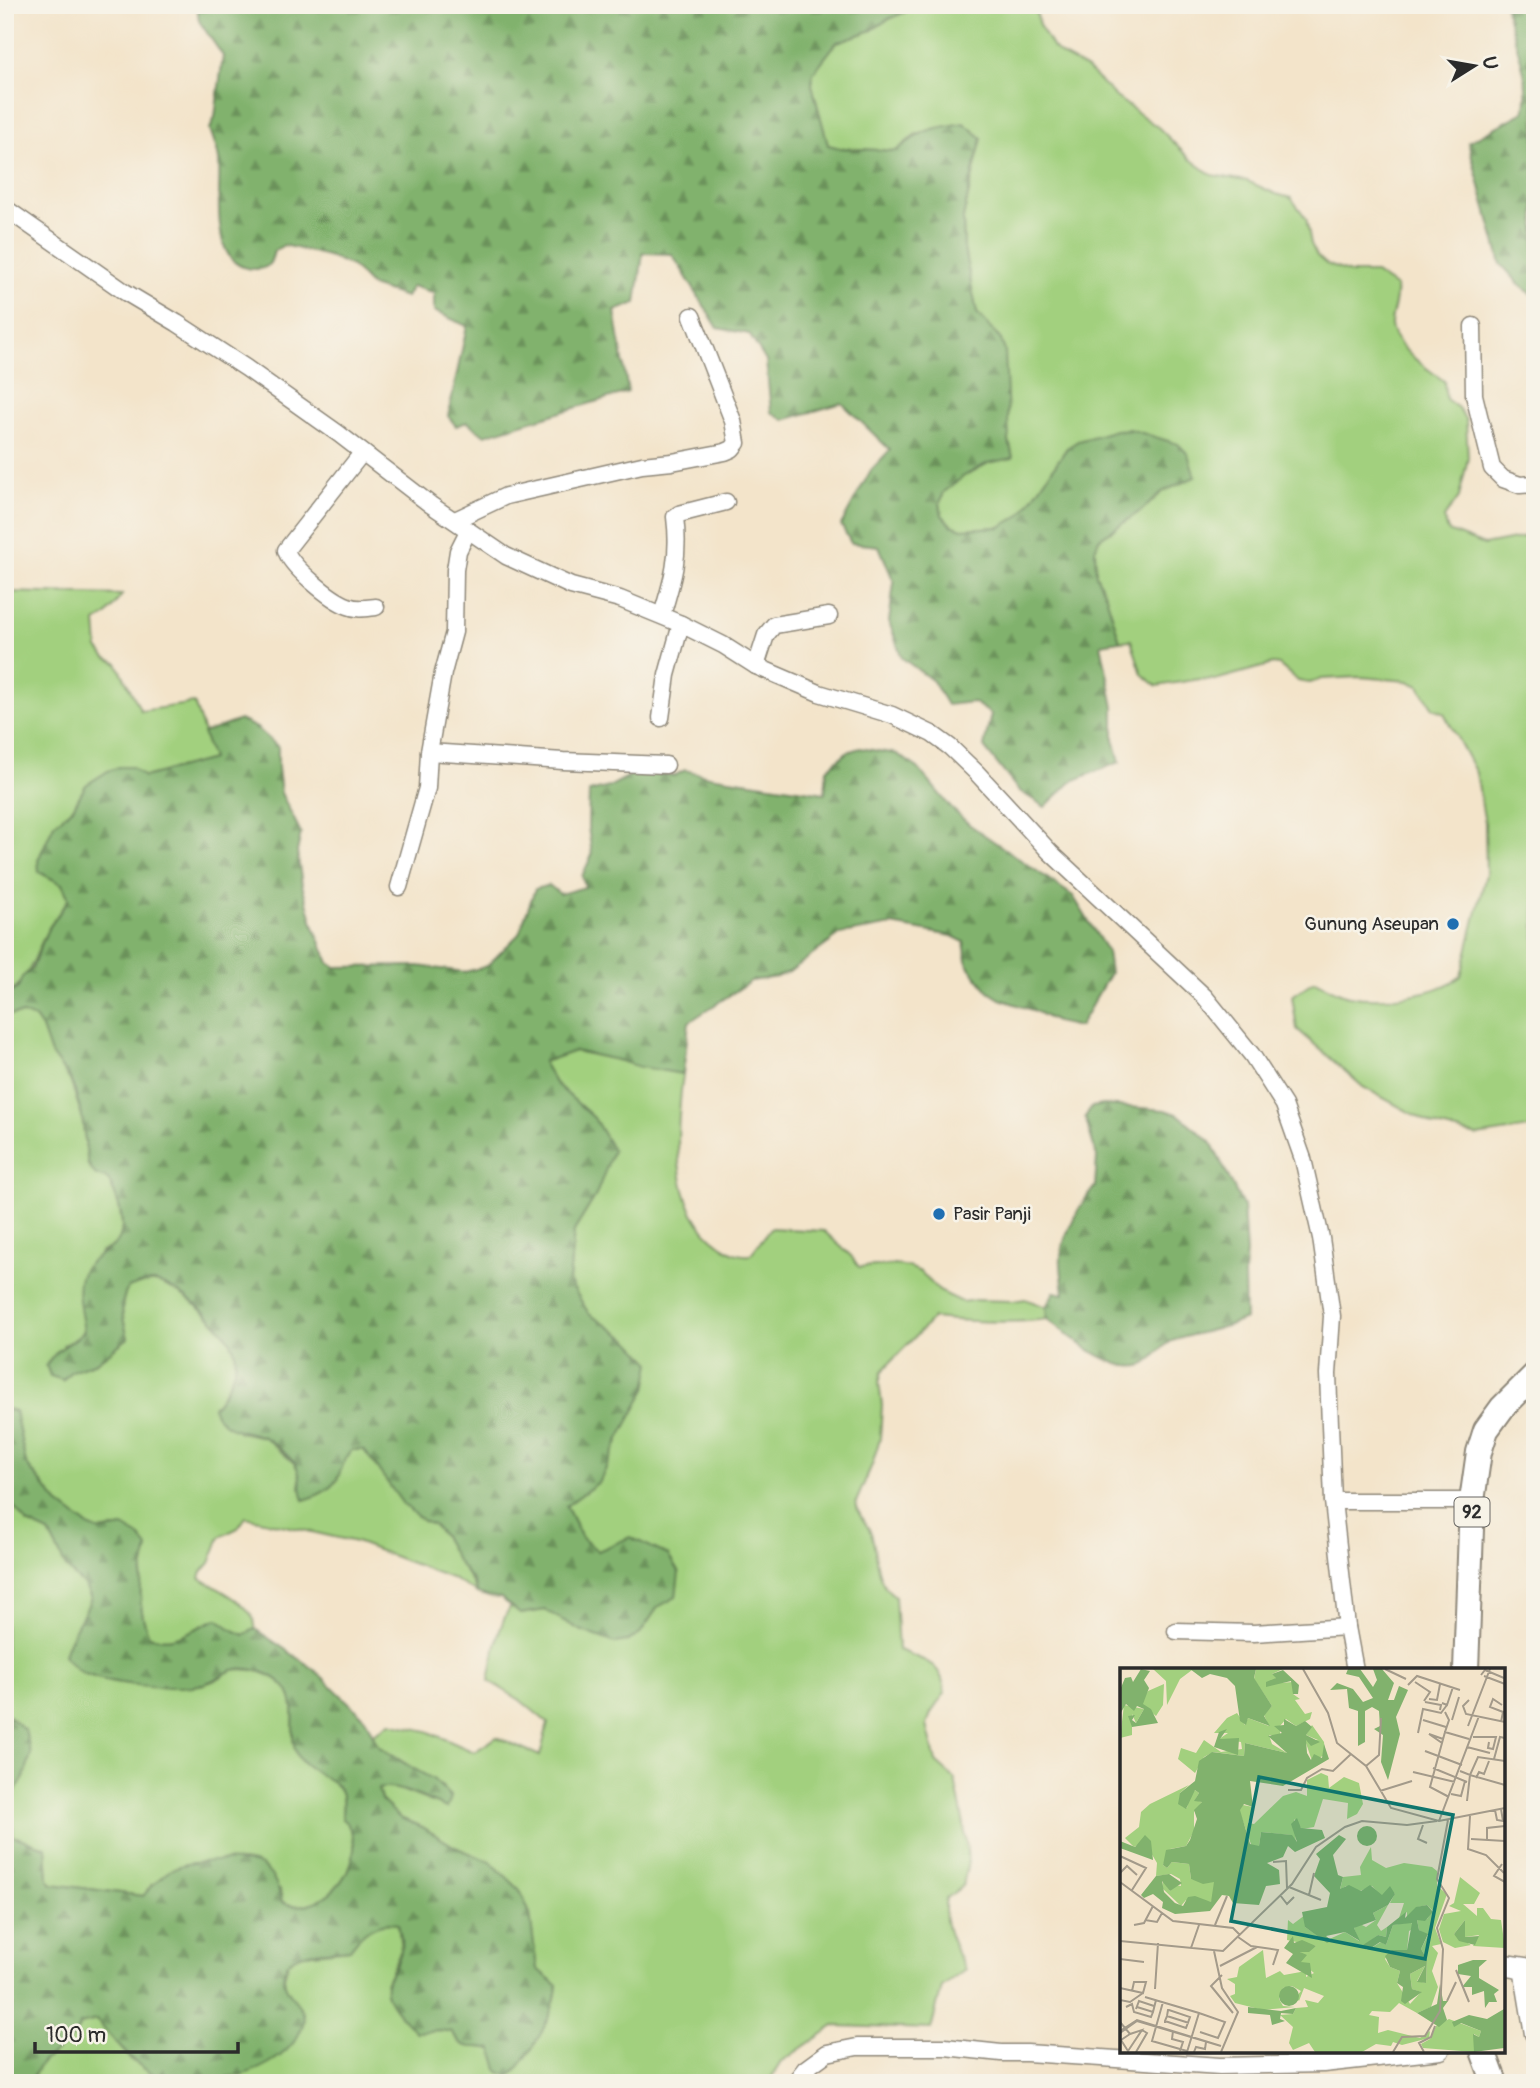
<svg xmlns="http://www.w3.org/2000/svg" width="1540" height="2088" viewBox="0 0 1540 2088" font-family="Pangolin,sans-serif">
	<style>
		.green { fill: #a2d07e; stroke: #667e54; stroke-width: 2 }
		.forest { fill: url(#forest-firs); stroke: #566e4c; stroke-width: 2 }
		.lines { fill: none; stroke-linecap: round; stroke-linejoin: round }
		.street-casing { stroke: #8f887a; stroke-width: 19 }
		.secondary-casing { stroke: #8f887a; stroke-width: 24 }
		.primary-casing { stroke: #8f887a; stroke-width: 28 }
		.street { stroke: #fff; stroke-width: 16 }
		.secondary { stroke: #fff; stroke-width: 21 }
		.primary { stroke: #fff; stroke-width: 24 }
		.poi-dot { fill: #1f6fb2; stroke: #f7f3e8; stroke-width: 2.5 }
		.labels { text-anchor: middle; dominant-baseline: central; stroke-width: 5; stroke-linejoin: round; paint-order: stroke }
		.shield { fill: #f7f3e8; stroke: #686764; stroke-width: 2 }
		.shield-label { font-size: 18px; font-weight: bold; fill: #2b2b2b }
		.poi-label { font-size: 19px; fill: #2b2b2b; stroke: #f7f3e8; text-anchor: end }
		.inset-road { fill: none; stroke: #a39a8a; stroke-width: 2 }
		.view { fill: #0f766e; fill-opacity: 0.15; stroke: #0f766e; stroke-width: 3.5 }
		.inset-edge { fill: none; stroke: #2b2b2b; stroke-width: 3.5 }
	</style>
	<defs>
		<pattern id="forest-firs" width="22" height="20" patternUnits="userSpaceOnUse" patternTransform="scale(1.75)"><rect width="22" height="20" fill="#81b26d"/><path d="M5 1l3.5 6h-7zM16 11l3.5 6h-7z" fill="#6a915a"/></pattern>
	</defs>
	<rect width="100%" height="100%" fill="#f7f3e8"/>
	<filter id="ink" filterUnits="userSpaceOnUse"><feTurbulence type="fractalNoise" baseFrequency=".0143" numOctaves="2"/><feDisplacementMap in="SourceGraphic" scale="14" xChannelSelector="R" yChannelSelector="G"/><feConvolveMatrix kernelMatrix="1 2 1 2 8 2 1 2 1" color-interpolation-filters="sRGB"/></filter>
	<filter id="wash" filterUnits="userSpaceOnUse"><feTurbulence type="fractalNoise" baseFrequency=".00686" numOctaves="4" result="noise"/><feDisplacementMap in="SourceGraphic" scale="28" xChannelSelector="R" yChannelSelector="G"/><feGaussianBlur stdDeviation="1.57" result="paint"/><feColorMatrix in="noise" values="0 0 0 0 0 0 0 0 0 0 0 0 0 0 0 0 0 1.4 0 .05"/><feComposite in="paint" operator="in"/></filter>
	<g filter="url(#wash)">
		<rect width="100%" height="100%" fill="#f3e4ca"/>
		<g class="green">
			<path d="M920 5H1035L1039 25 1053 48 1063 56 1086 68 1116 97 1159 128 1189 158 1212 175 1247 181 1276 194 1291 198 1306 218 1311 244 1317 256 1326 264 1350 273H1375L1396 287C1398 303 1391 312 1391 325 1393 346 1428 369 1444 381L1446 399 1458 408 1466 420 1468 458 1459 497 1444 518 1448 531 1484 545 1535 535V1127L1477 1136 1433 1125 1363 1087 1297 1029 1292 996 1314 981C1326 985 1336 993 1349 996 1379 1002 1438 995 1461 976L1486 874 1485 823 1476 773 1444 713 1433 708 1419 686 1408 681 1360 677 1322 679 1310 683 1298 681 1279 665 1273 664 1215 680 1200 679 1157 686 1142 674 1131 640 1120 641 1106 596 1096 575 1095 550 1099 539 1142 510 1162 492 1194 477 1067 448 1021 515 1000 527 962 529 951 525 942 515 940 503 944 492 964 476 988 463 1013 457 1009 441 1001 340 977 313 964 249 963 218 982 138 916 134 896 151 840 148 828 145 812 85 813 73 837 42 872 30 887 20Z"/>
			<path d="M5 592 122 595 106 616 96 622 98 648 106 658 117 663 141 711 194 703 213 759 144 777 132 767 86 785 73 808 54 824 39 872 62 884 69 898C62 909 53 920 47 931 34 956 30 981 5 996Z"/>
			<path d="M23 1014 35 1018 42 1028 51 1054 70 1080 82 1116 88 1165 96 1175 108 1179 118 1199 122 1224 121 1237 112 1247 101 1252 79 1293 84 1331 75 1340 63 1345V1380L71 1371 96 1362 128 1338C123 1319 118 1305 128 1288 136 1285 145 1281 154 1282 178 1285 230 1329 235 1352 239 1369 224 1395 213 1407L239 1432 264 1437 294 1463 301 1475 300 1488 336 1482 344 1459 352 1449 364 1450 423 1521C427 1522 431 1523 434 1525 441 1531 473 1583 477 1593L451 1578 356 1542 246 1517 238 1528 220 1537 210 1563 202 1572 200 1578C217 1589 258 1606 255 1629L244 1635 233 1630 217 1619C193 1627 176 1646 149 1636 136 1605 140 1579 148 1548L123 1527 99 1531 88 1526 58 1503 26 1464 15 1411 5 1410V1018L10 1015Z"/>
			<path d="M575 1051C611 1058 646 1068 683 1074 676 1129 668 1209 721 1245 732 1252 737 1256 750 1255L771 1228 824 1231 851 1256 859 1267 896 1265 909 1267 921 1272 939 1291 962 1302 975 1300 1013 1301 1025 1299 1046 1307 1047 1319C1009 1324 971 1322 933 1318L882 1371 879 1383 882 1405 880 1438 872 1465 856 1502C857 1515 866 1522 871 1533 878 1554 873 1581 895 1596L898 1650C923 1660 942 1661 945 1693L931 1713 927 1725 936 1762 955 1779 964 1825 968 1861 963 1886 946 1898C941 1925 955 1946 965 1970L942 1987 931 2029 834 2026 781 2062 768 2083H31C34 2074 38 2065 46 2059 60 2047 73 2043 80 2024L97 2020 132 2061 166 2079 188 2075 215 2079 303 2011 286 1990 284 1977 288 1964 296 1955 350 1949C362 1931 375 1920 398 1924L401 1950 385 1983 416 2032 440 2030 452 2032C464 2053 473 2044 493 2049L557 1985 537 1969 530 1914 520 1890 491 1862 455 1847 424 1828 400 1818 381 1800 378 1788 390 1787 401 1790 447 1808 443 1787 378 1746 372 1735 390 1723 427 1731 474 1752 497 1737 540 1756 548 1723 520 1700 489 1681C494 1655 497 1629 510 1607L521 1614 545 1610 580 1630 639 1635 658 1607 582 1538 566 1506 600 1481 618 1441 629 1340 589 1314 569 1281 574 1231 596 1195 594 1118 555 1083 543 1062Z"/>
			<path d="M5 1501 11 1503 27 1523 49 1533 67 1569 85 1586 91 1598 86 1610 129 1683C151 1686 172 1687 193 1686 202 1685 211 1683 219 1678 223 1676 227 1671 232 1670 250 1667 274 1673 286 1688 301 1708 287 1734 297 1755 307 1774 334 1775 341 1792 344 1799 342 1811 342 1818 379 1853 324 1922 282 1902L280 1889 152 1884 144 1896 52 1884 48 1879 46 1847 13 1836 10 1798 24 1778 25 1730 5 1713Z"/>
		</g>
		<g class="forest">
			<path d="M197 5H920L887 20 872 30 837 42 813 73 812 85 828 145 840 148 896 151C923 129 931 128 964 123L982 138 974 167 963 218 964 249 977 313 1001 340 1005 351 1009 441 1013 458 988 463 964 476 944 492 940 503 942 515 951 525 962 529 1000 527 1021 515 1067 448 1078 441 1116 430 1129 429 1178 444 1188 454 1195 477 1162 492 1142 510 1099 539 1095 550 1096 575 1106 596 1120 641 1101 644 1114 707V739L1120 762 1072 781 1045 807 1018 790 984 747 991 714 973 702 947 705 933 681 902 658 889 622 894 582 879 546 851 543 841 525 871 470 890 450 842 403 784 420 771 412 766 361 749 334 718 328 672 254 643 253 636 303 615 311 628 392 485 435 467 422 456 426 448 416 467 326 434 311V293L412 286 406 297 371 286 352 266 328 256 284 245 274 251C271 262 270 268 258 269 206 272 222 191 219 160 218 150 213 139 210 129L215 117 223 56 199 21Z"/>
			<path d="M1505 5H1535V296L1522 287 1501 264 1468 142 1524 112C1533 77 1512 39 1505 5Z"/>
			<path d="M240 720 257 728 278 747V768L281 793 301 833 297 852 302 885 314 927 329 963 335 967 418 966 465 972 487 966 519 934 535 889 549 885 560 894 585 887 582 876 592 855 588 827 589 792 609 787 631 775 650 773 674 776 685 770 709 776 825 793 827 769 847 752 860 748 897 754 918 768 951 808 970 825 1073 896 1107 951 1110 973 1079 1027 1056 1022 1035 1011 1000 999 989 992 968 966 964 942 952 936 892 925 841 934 789 972 777 977 751 981 689 1022 683 1074 640 1067 617 1060 575 1051 543 1062 555 1083 594 1118 613 1150 596 1195 574 1231 569 1281 589 1314 629 1340 651 1363 646 1389 618 1441 600 1481 566 1506 582 1538 598 1551 630 1537 668 1555 679 1573 676 1597 658 1607 639 1635 628 1641 615 1643 580 1630 545 1610 520 1614 501 1598 489 1597 477 1593 473 1581 457 1561 443 1536 435 1526 423 1521 403 1504 364 1450H352C344 1459 342 1468 337 1479 331 1490 314 1497 304 1500 299 1488 303 1475 295 1464 288 1455 271 1440 261 1436 240 1429 222 1432 213 1407 224 1395 239 1370 235 1352 230 1329 178 1285 154 1282 145 1281 136 1285 128 1288 118 1305 123 1319 128 1338L96 1362 71 1371 63 1380 50 1376 46 1365C58 1346 70 1346 84 1331 82 1315 73 1286 83 1271 90 1259 103 1254 113 1246 132 1231 117 1197 108 1179L96 1175 88 1165 82 1116 75 1091 70 1079 51 1054 42 1028 35 1018 23 1014 10 1015 5 1018V996L18 988 22 977 32 969 47 931 69 899 62 884 39 872 38 860 54 824 73 808 86 785 108 771 119 767H132L144 777 212 759 203 733Z"/>
			<path d="M1104 1105 1165 1110 1179 1115 1211 1142 1243 1206 1246 1253 1244 1273 1245 1319C1222 1330 1196 1332 1172 1341 1161 1345 1155 1360 1143 1365 1114 1375 1069 1335 1047 1319L1046 1307 1054 1292 1064 1294C1063 1281 1060 1267 1061 1255 1064 1233 1081 1202 1095 1187L1097 1157 1085 1117 1092 1107Z"/>
			<path d="M8 1409 15 1411 26 1464 58 1503 88 1526 100 1531 123 1527 140 1537 148 1548C140 1579 136 1606 149 1636 176 1646 193 1627 218 1619L233 1630 244 1635 255 1629 314 1669 365 1718 378 1746 410 1767 433 1779 451 1797 447 1808C426 1800 401 1784 378 1789L381 1800 400 1818 424 1828 455 1847 491 1862 520 1890 530 1914 537 1969 557 1985C556 2012 530 2058 510 2076L499 2072 492 2049C472 2044 464 2053 452 2032L440 2030 416 2032C406 2021 389 2006 386 1992 383 1977 398 1966 401 1951 403 1942 400 1933 398 1924 376 1920 362 1932 350 1949 335 1951 298 1950 289 1962 269 1990 310 2002 303 2024 293 2058 250 2077 217 2079 209 2079 200 2076 191 2076 183 2075 172 2081 165 2079 136 2071 116 2041 96 2020L80 2024C73 2043 60 2047 46 2059 38 2065 34 2074 31 2083H5V1713L25 1730 31 1754 24 1778 10 1798 13 1836 46 1847 48 1879 52 1884 143 1896C152 1885 161 1876 172 1869 187 1860 251 1856 264 1868 274 1876 280 1890 282 1902 324 1922 379 1853 342 1818 342 1811 344 1799 341 1792 334 1776 307 1774 297 1755 287 1734 301 1709 286 1688 275 1673 245 1663 228 1672 218 1677 211 1683 199 1685 171 1690 109 1685 83 1673 75 1669 69 1662 64 1655 69 1634 84 1618 91 1598L85 1586 67 1569 49 1533 27 1523 11 1503 5 1501V1410Z"/>
		</g>
	</g>
	<g filter="url(#ink)">
		<g class="lines">
			<g class="street-casing">
				<g id="street">
					<path d="M5 208 125 292 177 323 246 368 339 434 431 505 506 556 571 586 620 599 681 624 723 645 756 666 819 693 892 715 932 734 950 747 976 772 1050 852 1205 997 1252 1055 1284 1105 1303 1159 1321 1238 1332 1316 1328 1374 1333 1501 1347 1627 1355 1670"/>
					<path d="M1473 326 1474 395 1492 468 1503 479 1520 485 1535 484"/>
					<path d="M362 453 286 550C290 566 331 600 348 606 357 610 366 608 376 607"/>
					<path d="M455 520 506 496 642 465 672 462 725 452 732 449 737 443 733 421 692 316"/>
					<path d="M662 615C673 579 680 556 675 517L679 514 726 502"/>
					<path d="M756 666 766 635 774 625 829 616"/>
					<path d="M661 718 667 675 681 624"/>
					<path d="M429 752 563 761 666 765"/>
					<path d="M399 887 427 788 429 752 443 673 454 632 455 570 458 551 468 531"/>
					<path d="M1333 1501H1472"/>
					<path d="M1176 1631 1254 1633 1347 1627"/>
					<path d="M1522 1968 1533 2034"/>
					<path d="M794 2083 805 2069 827 2053 857 2047H945L1001 2053H1027L1220 2066 1323 2064 1441 2051"/>
				</g>
			</g>
			<g class="secondary-casing">
				<path id="secondary" d="M1503 1965 1535 1970"/>
			</g>
			<g class="primary-casing">
				<g id="primary">
					<path d="M1466 1670 1472 1501 1479 1452 1486 1430 1502 1408 1535 1375"/>
					<path d="M1483 2051 1495 2083"/>
				</g>
			</g>
			<use href="#street" class="street"/>
			<use href="#secondary" class="secondary"/>
			<use href="#primary" class="primary"/>
		</g>
	</g>
	<g class="poi-dot">
		<circle cx="1453" cy="924" r="7"/>
		<circle cx="939" cy="1214" r="7"/>
	</g>
	<g class="labels">
		<rect class="shield" x="1454.5" y="1497.5" width="35" height="29" rx="5"/>
		<g class="shield-label">
			<text x="1472" y="1512">92</text>
		</g>
		<g class="poi-label">
			<text x="1439" y="924">Gunung Aseupan</text>
			<text x="953" y="1214" text-anchor="start">Pasir Panji</text>
		</g>
	</g>
	<g transform="translate(1120 1668)">
		<rect width="385" height="385" fill="#f3e4ca"/>
		<path d="M33 1H70L72 2 60 11 47 37 46 13ZM136 1H163L152 6 157 8 153 15 146 16 173 14V26L180 31 175 32 185 46 192 44 190 51 176 58 166 51 160 58V67H149L152 76 167 85 125 75 124 88 93 84 84 89 75 105 58 91 61 80 76 85 84 72 101 84 122 81 121 74 99 71 108 65H94L107 50 117 45 125 57 128 50 149 58 144 47 152 38 134 11ZM44 16 43 37 36 48 23 37V31L28 23ZM4 37 24 41 16 55 12 46V67L0 70ZM192 57 204 74 205 87 192 93 185 72H198L186 67ZM201 105 208 108 209 120 224 109 239 115 243 136 237 146 227 151 228 135 203 131 194 159 182 161 174 151 176 175 171 167 141 164 139 178 132 179 119 142 123 137 133 139 128 155 134 156 163 128 176 124 187 128V112ZM69 117 60 125 62 138 67 140 69 127 75 122 79 125 75 132 82 134 74 144V163L66 178 50 181 43 197 47 200 52 194 69 196 71 211 94 214 96 223 91 234 66 232 61 238 42 220 43 212 50 223 54 217 61 218 60 211 51 206 36 208 37 195 24 173 14 179 5 170 19 159 21 144 30 136ZM251 179 252 192 266 200 284 195 312 199 317 203V218L327 226 315 260 321 276 312 278 318 285 312 303 318 319 311 339 297 345 279 335 270 344 252 343 249 347 259 349 258 365 268 362 300 370 310 363 309 370 282 377 273 374 271 378 256 376 242 384H195L189 375 173 382 169 375 173 359 160 347 173 346 176 340 188 339 185 332 198 335 204 328 184 320 179 333 176 329 181 323 172 318 163 320 159 331 163 338 175 339 143 342 115 335 110 328 115 326V316L107 311 117 309 119 299 143 282 146 310 160 303 164 307 186 303V309L194 305 181 294 179 285 196 278 167 272 168 252 173 256 185 247V259L205 273 225 264 239 273 234 260 240 256 246 259 256 252 253 245 268 237 257 257 261 263 267 259 266 269 258 267 242 279 248 282 261 274 266 277 273 257 291 254 294 260 289 263 287 282 269 286 265 291 270 299 280 303 277 315 290 336 301 324 292 321 290 306 305 298 297 313 306 315 307 291 301 281 308 267 299 262 297 252 307 251 313 243 307 237 298 239 287 250V244L279 250 284 235H270L275 225 261 228 252 218 240 223 226 218 220 222 223 209 241 207 240 199ZM340 209 360 225 354 236H343L357 248V240H363L371 251 381 252 385 280 353 278 359 267 345 269V252L334 266 351 277 335 280 323 274 319 261 324 246 341 243 329 238 334 235ZM329 351 361 363 359 369 354 366V384L303 380 301 376 310 371 316 358Z" fill="#a2d07e"/>
		<path d="M21 1 30 3 24 12 29 20 23 36 31 41 38 55 12 59 8 48 15 47 12 52 16 55 24 41 17 38 14 43 6 36 0 46V22L5 10 11 9 13 14ZM70 1H136L134 10 152 38 144 48 150 58 128 50 126 57 120 53 115 18 107 10 90 6 82 10ZM228 1H240L253 19 257 12 253 1H262L274 15 268 32H274L279 18 288 22 276 49 280 66 268 112 261 94 263 67 254 61 260 58 259 43 252 39 245 43V74L238 78V43L229 40 227 21 210 22 217 15 233 21 243 34 253 30 239 9 226 6ZM163 2 179 17 178 26H173L171 13 146 19V14L156 10 152 6ZM164 51 176 58 185 53 192 59 186 67 200 74 191 78 186 72 187 85 191 92 194 86 202 90 204 76 209 91 163 118 130 113 133 139 124 136 120 142 130 176 139 178 141 164 172 167 177 174 171 156 177 150 181 160 202 162 205 170 175 184 168 178 163 189 147 195 159 202 160 216 146 218 139 237 113 235 109 228 102 227 90 243 55 246 42 240 43 234 33 226 24 230 21 227 36 208 49 206 62 215 50 223 42 213 44 224 55 235 63 238 68 229 75 228 91 234 94 214 83 216 71 211 69 196 52 194 47 200 43 197 46 182 66 178 70 172 77 151 74 142 82 134 74 133 79 125 75 122 66 141 58 136 60 125 75 113 79 93 92 84 124 88 125 75 167 85 148 68 162 65 154 58 164 57ZM107 61 100 71 119 70 118 87 94 79 99 64ZM237 168a10 10 0 1 1 20 0a10 10 0 1 1-20 0ZM25 167 31 173 33 192 0 180V173L15 179ZM219 167 226 171 213 187 218 207 223 209 220 221 229 217 241 223 250 217 262 227 270 218 275 226 268 237 253 245 256 252 234 260 240 273 225 264 206 268 212 273 207 275 185 259 182 244 207 239 210 225 194 208 200 191 196 186ZM307 237 313 244 305 253 297 252 299 262 308 266 301 281 307 291 306 315 297 314 305 298 290 306 292 321 302 324 285 336 281 333 283 319 277 315 280 303 270 299 265 288 272 282H287L292 255 273 257 266 277 260 274 248 282 243 277 258 267 266 269 267 259 286 244 285 250 296 239ZM345 252V269L359 268 355 277 339 273 334 266ZM173 268 174 275 182 272 196 278 189 284H180L187 287 181 294 190 295 192 310 166 295 173 286 164 280ZM353 292H367L359 299V310L379 322 374 326 377 334H369L365 340 364 323 352 327V319H342L351 308 338 306V297ZM320 316 323 333H328L323 340 327 352 319 359 297 345 317 336ZM159 328a10 10 0 1 1 20 0a10 10 0 1 1-20 0ZM385 327V373L384 375V380L354 384 353 366 359 369 361 363 341 355 334 359 332 354 349 347 367 351 384 341ZM128 339 161 343 176 340 173 346 161 345 160 351 165 353 152 357 150 347 128 345Z" fill="#81b26d"/>
		<path class="inset-road" d="M183 1 208 45 217 75 246 98 271 140 319 153 385 140M265 1 286 11M361 7 365 2 384 10M364 8 385 16M295 14 310 24 304 33M288 17 297 8 340 22M309 31 317 32 320 16M349 32 343 38 346 46 385 54M305 34 321 37 320 42M322 35 327 37 333 19M325 44 329 52 325 64 349 71M303 52 326 59M332 52 339 29M381 54 383 44 370 39 373 31 382 37M348 58 370 1M325 64 310 119 329 129M298 65 303 41 321 45 327 37M353 69H376L373 81 368 80 369 74M322 75 309 66 323 71M347 79 370 85M305 83 342 97M374 91 380 69 385 70M246 98 259 87 261 50M313 100 347 114M340 103 350 107 358 89 385 93M293 104 335 114M356 110 359 104 364 106 369 93M168 122H181L187 110 202 101 213 103 231 86M260 123 292 113M331 126 341 128 345 113M347 133 350 107 385 117M375 142 377 152 383 153 381 141M350 148 348 181 366 187 384 205M319 153 359 48M303 157 298 171 307 175M351 171 385 173M367 171V160L385 158M0 188 26 200 12 222M153 194 166 193 167 220M382 196 374 208 385 214M0 205 7 198 17 207M0 214 53 253 113 260 120 267M169 219 201 232M160 227 167 236 174 229M189 227 194 205M25 252 37 254 42 245M14 257 24 255 33 238M95 257 107 228M118 269 131 278 158 282 153 297M0 273 103 283 172 216 196 179 225 159 242 153 287 157 317 153M71 280 79 257M94 283 102 320 118 344 101 384M0 291 24 294M100 298 137 279M336 302 349 334M102 307 91 318 113 345M0 320 23 325 26 314H14L12 323M35 321 38 275M25 329 79 345 67 384M0 332 10 334 23 325M327 333 336 314M43 334 32 373 67 383M6 339 12 336 14 344 31 349 33 344M17 339 33 344 36 332M16 341 19 333 34 338M79 345 105 354 98 370 80 364M47 348 69 355M0 354 10 366 22 362 8 383 1 372 10 366M45 355V353L47 348 48 342H49L70 349 66 360 45 353M0 363 17 352 101 378 17 353 0 365M53 363 52 371 63 374 60 383M16 384 27 365 22 362M74 384 76 379 85 381 86 374M273 384 282 369 305 368 320 343 323 281 317 260 329 230 317 211 328 152M304 384 299 375 311 369 315 358"/>
		<path class="view" d="M139 109 333 147 305 291 111 253Z"/>
		<rect width="385" height="385" class="inset-edge"/>
	</g>
	<rect width="1540" height="2088" fill="none" stroke="#f7f3e8" stroke-width="28"/>
	<g transform="translate(1474 66) rotate(79)" stroke="#f7f3e8" stroke-width="5" paint-order="stroke">
	<path d="M0-5L12 26L0 18L-12 26Z" fill="#2b2b2b"/>
	<text y="-10" font-size="19" font-weight="bold" text-anchor="middle" fill="#2b2b2b">U</text>
	</g>
	<path d="M35 2042v10h203v-10" fill="none" stroke="#2b2b2b" stroke-width="3.5"/>
	<text x="46" y="2042" font-size="21" fill="#2b2b2b" stroke="#f7f3e8" stroke-width="5" paint-order="stroke">100 m</text>
</svg>
